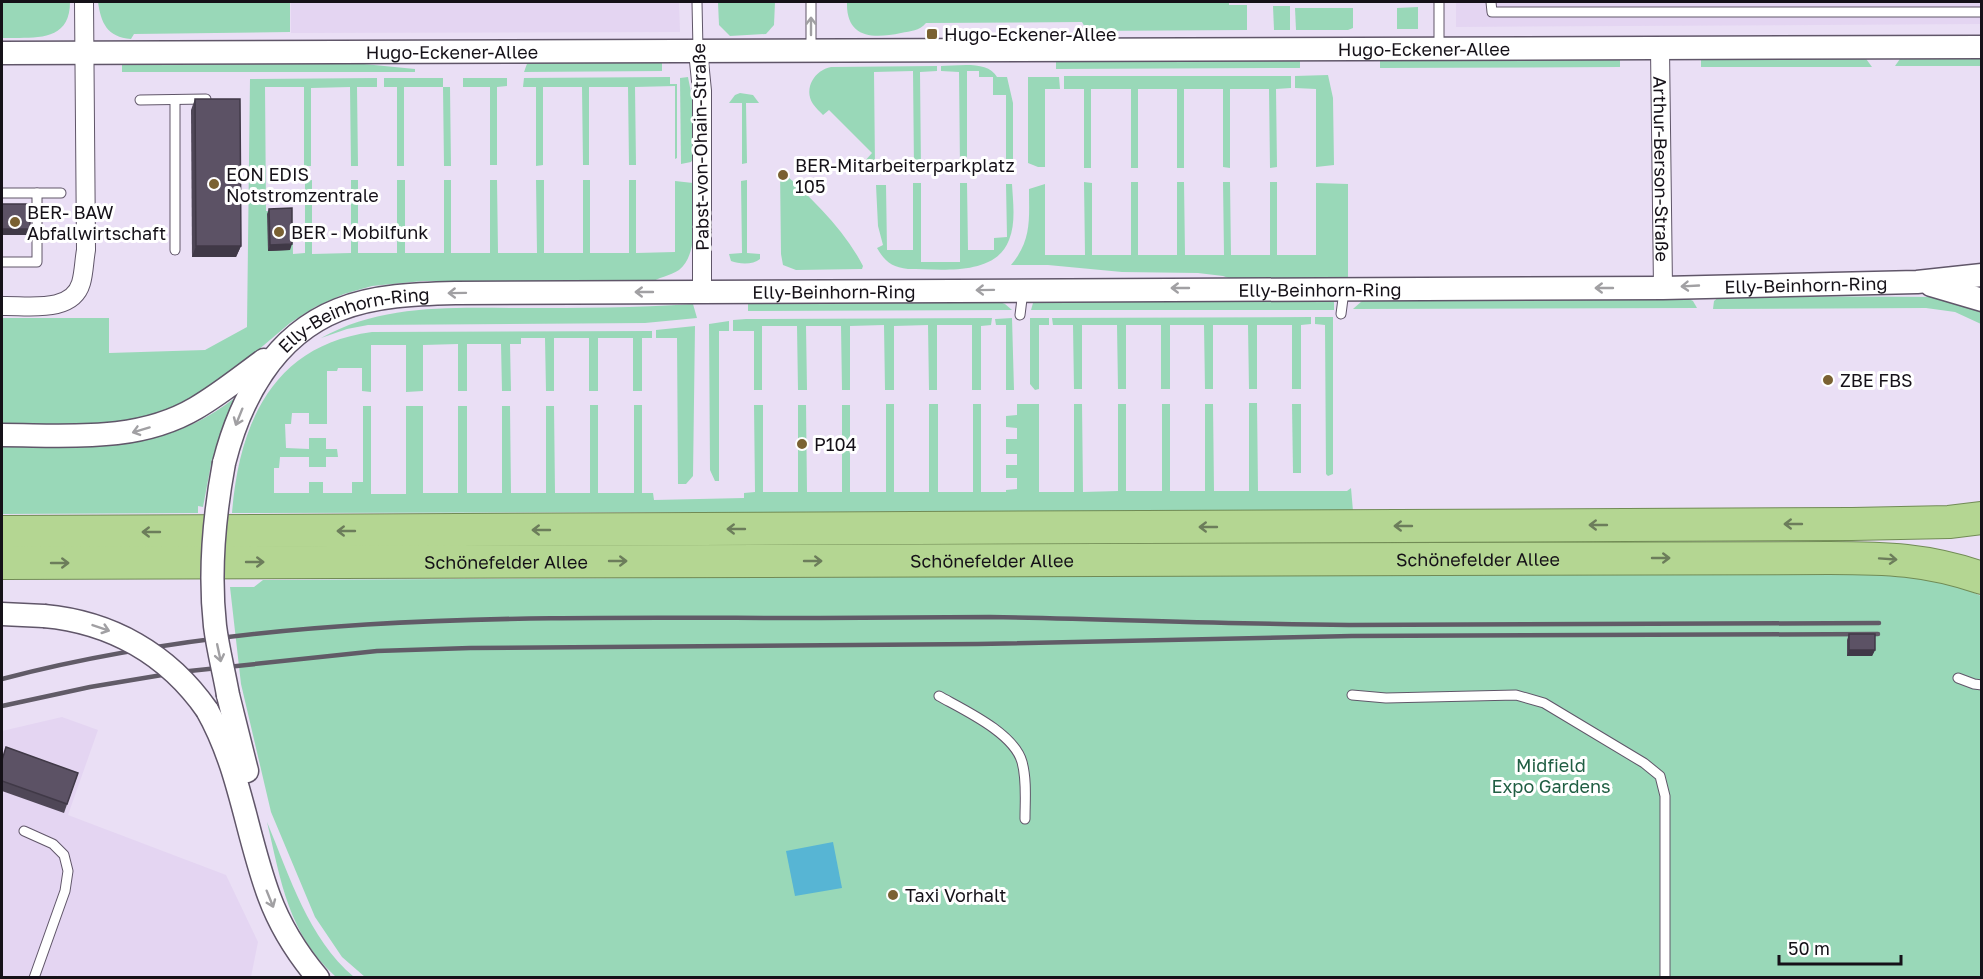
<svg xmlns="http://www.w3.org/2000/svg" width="1983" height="979" viewBox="0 0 1983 979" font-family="'Golos Text',sans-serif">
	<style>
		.built { fill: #e4d5f2 }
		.green { fill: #99d8b8 }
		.water { fill: #57b5d4 }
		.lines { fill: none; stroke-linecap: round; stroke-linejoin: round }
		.service-casing { stroke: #605669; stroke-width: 11 }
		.minor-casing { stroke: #605669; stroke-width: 20 }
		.tertiary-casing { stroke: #605669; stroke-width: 25 }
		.trunk-casing { stroke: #718b55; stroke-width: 34 }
		.service { stroke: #fff; stroke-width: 9 }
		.minor { stroke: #fff; stroke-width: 18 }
		.tertiary { stroke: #fff; stroke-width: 22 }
		.trunk { stroke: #b4d692; stroke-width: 32 }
		.rail { stroke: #615b67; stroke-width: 4.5 }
		.tertiary-bridge-casing { stroke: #605669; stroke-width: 25; stroke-linecap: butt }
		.tertiary-bridge { stroke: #fff; stroke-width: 22 }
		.wall { fill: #4f4757 }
		.shaded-wall { fill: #403947 }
		.building { fill: #5c5265; stroke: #403947; stroke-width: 1.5 }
		.oneway { stroke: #a1a0a3 }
		.oneway2 { stroke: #6c7d5b }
		.poi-dot { fill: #7a6132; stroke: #fff; stroke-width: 2 }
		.labels { text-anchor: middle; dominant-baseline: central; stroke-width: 6; stroke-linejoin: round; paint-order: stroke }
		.poi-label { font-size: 18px; fill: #151118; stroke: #fff; text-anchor: start }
		.street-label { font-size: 18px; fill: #151118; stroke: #fff }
		.park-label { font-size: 18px; fill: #205e43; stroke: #fff }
	</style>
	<rect width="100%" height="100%" fill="#eadff5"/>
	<g class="built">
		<path d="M291 2H679L680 32 291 33Z"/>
		<path d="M1456 2H1982L1981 24 1456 27Z"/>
		<path d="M62 717 98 730 68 815 226 875 258 942 251 977H57L58 974 56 977H2V731Z"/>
	</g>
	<g class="green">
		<path d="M2 2H70C70 44 32 37 2 38Z"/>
		<path d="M98 2H290V32L134 34 131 39C107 37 101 23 98 2Z"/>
		<path d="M718 2H775L774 25 766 34 730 36 719 25Z"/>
		<path d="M847 2H1229V5H1247V30L1087 31 1082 22 926 23C919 31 911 31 901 33 872 39 846 38 847 2Z"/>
		<path d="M1273 6H1290V30H1274Z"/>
		<path d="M1418 7V29H1397V8Z"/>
		<path d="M1295 8H1353V28L1348 30H1296Z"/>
		<path d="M1981 55V66H1895L1902 56Z"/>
		<path d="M1864 56 1872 67H1701V58Z"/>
		<path d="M1300 57V68L1056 69V58Z"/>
		<path d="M1620 57V67L1380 68V59Z"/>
		<path d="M662 59V71L524 72 528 61Z"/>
		<path d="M131 61H333L415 69V72H122V64Z"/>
		<path d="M937 66V71L920 72 921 169H914L913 71 874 72 875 167 869 168 864 162 872 153 829 110 823 115C820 112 816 108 813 104 803 88 815 70 831 67Z"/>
		<path d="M941 66C957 66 988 60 997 77H1007L1013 103V163L1006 168V95H993V77H979V71H967V168H960L959 72 941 71Z"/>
		<path d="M1328 75 1333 98 1334 165 1316 167V89L1295 88V76Z"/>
		<path d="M1064 76H1291V88L1276 89 1277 167 1270 168 1269 89H1230V168L1223 167V89H1184V168H1177V89H1138V168H1131V89H1091V168H1084V89H1064Z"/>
		<path d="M670 77V84H677V158L675 159V86L635 87 636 165H629L628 87H589V165H583L582 87H543V165L536 166V87H523L524 78Z"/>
		<path d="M688 77 693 103 694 157 691 162 681 164 680 78Z"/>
		<path d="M1028 77H1059L1060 89H1045V167H1038L1028 163Z"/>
		<path d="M377 78V87H357L358 166H351L350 87 311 88V166H304V87H265L266 211H292L293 254 305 253V181L312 180V254L351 253V180H358V253H397V180H405V253H444V180H451V253H490V180H497L498 253H537L536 180H544V253H583V180H590V253H629V180H636V253L675 252V181L693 183C693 206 700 254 679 270 670 276 658 277 649 284L423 281 372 286 344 294 315 307 290 323 212 389 157 416 108 424 2 425V318H109V353L205 350 247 327 250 79Z"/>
		<path d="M384 78H443V87H450L451 166H444L443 87H404V166H397V87H384Z"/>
		<path d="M463 78H507V86L497 87V165H490V87H463Z"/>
		<path d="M740 93 753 95 759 103H746L747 163 742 164V103H729L735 95Z"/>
		<path d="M780 169C811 199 843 227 863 266L862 269 796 270 783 265 781 254Z"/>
		<path d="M747 180V253L760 254V259C753 265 739 264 731 261L729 254 742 253 741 181Z"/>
		<path d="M1084 182 1092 183V255H1131V182H1138V255H1177V182H1184L1185 255H1224L1223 182H1230L1231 255H1270V182H1277V255H1316V183L1348 184V281L1240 282 1223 276 1198 273 1122 272 1048 265H1011C1032 240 1029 219 1029 189L1045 184V255H1085Z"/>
		<path d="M913 183H921V262H960V183H967L968 250H994V238L1007 237 1006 184H1012C1013 202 1016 223 1009 240 995 277 940 269 908 269 892 267 885 262 877 248L883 245 878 226 876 185H886L887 250H913Z"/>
		<path d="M1720 296 1946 297 1981 310V324L1955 312 1926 308 1713 309 1714 301Z"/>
		<path d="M1685 297 1693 301 1697 308 1353 309 1362 301 1372 298Z"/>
		<path d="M748 299H992L1005 304 1012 310 748 311Z"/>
		<path d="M1039 299H1332L1334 302V310H1031L1033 303Z"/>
		<path d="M693 304 697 318 645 323 368 325 347 329 321 338C384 303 453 308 523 308 580 308 636 308 693 304Z"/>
		<path d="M1311 317V324L1301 325V389H1292V325H1257V389H1249L1248 325H1213V389H1205L1204 325H1170V389H1161V325H1126V389H1118L1117 325H1082V389H1074L1073 325H1053L1052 318Z"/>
		<path d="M1315 317H1333V474L1328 476 1326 474 1325 325 1315 324Z"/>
		<path d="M992 318 991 325 981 326V390H972V325H937V390H929L928 325 894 326V390H885L884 325 850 326V390H842L841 326H806L807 390H798L797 326H762V390H754V331H733V320L746 319Z"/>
		<path d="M1012 318 1014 390H1006V325H996L995 319Z"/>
		<path d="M1030 318H1049V325H1039V389L1035 390 1030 384Z"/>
		<path d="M729 321V331H719V481H715L710 470 709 324Z"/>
		<path d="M695 326 693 476 686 484H678L677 338H656V330Z"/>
		<path d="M652 331V338H642V391H633V338H598V391H589V338H554V391H546L545 338H521V344H510L511 391H502L501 344H467V391H458V344L423 345V391L406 392V345H371V392L362 391V368H338L337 371H327V424H309V413H292L291 424H285L286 448 309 449V438H326V449H337L338 457H326V467H309V457H280L279 468H274V493H309V482H323V493H352V482H363V406H371V494H406V406H423V493H458V406H467V493H502V406H510L511 493H546V406H554L555 493H590V405H598V493H634V405H642V493H653L654 500 744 498V493L755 492 754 405H763V492H798V405H806L807 492H842V405H850V492H886V404H894V492H929V404H938V492H973V404H981V492H1006V490L1017 489V478H1006V465H1017V454H1006V439H1017V428L1006 427V416L1017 415V404H1039V492H1074V404H1082L1083 492 1118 491V404H1126V491H1162V404H1170V491H1205V404H1213L1214 491H1249V403H1257L1258 491H1347L1351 488 1353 511 232 513C239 423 273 345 372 332Z"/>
		<path d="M236 397 214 459H212L203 507 198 506V513L2 514V446C89 446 163 455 236 397Z"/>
		<path d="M1292 404H1301V473H1293Z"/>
		<path d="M1893 572 1959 586 1981 596V977H365L342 957 315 917 271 812 241 684 230 587H254L263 580Z"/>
		<path d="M267 822C290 877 308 938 354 977H336C288 934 281 881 267 822Z"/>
	</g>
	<path class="water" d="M833 842 842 888 795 896 786 851Z"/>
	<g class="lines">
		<g class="service-casing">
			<g id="service">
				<path d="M697 2 698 50"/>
				<path d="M811 2V50"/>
				<path d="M1491 2 1492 12H1982"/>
				<path d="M1439 48V2"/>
				<path d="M140 100 206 99"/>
				<path d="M2 193H61"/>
				<path d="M175 250V100"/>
				<path d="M2 262H37V193"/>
				<path d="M1341 314 1344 291"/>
				<path d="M1020 315 1023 291"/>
				<path d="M1958 678 1974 684 1982 685"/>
				<path d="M1352 695 1386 698 1516 695 1544 703 1644 763 1660 776 1665 796V978"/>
				<path d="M939 696C964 710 1014 733 1022 762 1027 780 1025 801 1025 819"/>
				<path d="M24 831 53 844 64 855 68 871 65 891 34 978"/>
			</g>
		</g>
		<g class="minor-casing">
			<g id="minor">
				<path id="s1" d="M1660 49 1663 288"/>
				<path d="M698 51 702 91V292"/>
				<path d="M2 306C27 305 72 314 81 283 84 273 84 261 86 250L84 2"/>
			</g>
		</g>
		<g class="tertiary-casing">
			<g id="tertiary">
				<path id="s2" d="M2 53 1982 47"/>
				<path d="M1931 285 1982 300"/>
				<path d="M2 435C67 435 137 443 196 408 220 394 242 376 264 360"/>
				<path id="s3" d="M224 463C240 400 273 336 338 310 375 295 417 294 456 293L1663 288 1917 282 1982 275"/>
				<path d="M2 614 44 616"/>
				<path d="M228 695 247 771"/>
				<path d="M207 710C240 768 246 834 269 896 280 926 297 953 318 978"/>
			</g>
		</g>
		<g class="trunk-casing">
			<g id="trunk">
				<path d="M2 532 1852 524 1949 522 1982 518"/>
				<path id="s4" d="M2 563 1829 558C1886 558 1927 559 1982 578"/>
			</g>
		</g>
		<use href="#service" class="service"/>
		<use href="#minor" class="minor"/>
		<use href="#tertiary" class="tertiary"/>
		<use href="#trunk" class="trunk"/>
		<g class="rail">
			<path d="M2 679C269 609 546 618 820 618 876 618 933 617 990 617 1110 619 1229 624 1349 625 1526 626 1703 624 1879 623"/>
			<path d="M2 706 90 687 180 672 377 651 470 648 978 644 1352 636 1878 634"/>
		</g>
		<g class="tertiary-bridge-casing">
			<g id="tertiary-bridge">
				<path d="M224 463C214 517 209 572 215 626 218 650 224 672 228 695"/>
				<path d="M44 616C111 622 168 654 207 710"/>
			</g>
		</g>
		<use href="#tertiary-bridge" class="tertiary-bridge"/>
	</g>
	<g class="wall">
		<path d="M195 99 241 246 236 257H192L191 110Z"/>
		<path d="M269 209 290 250 268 251 267 214Z"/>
		<path d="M1849 634 1875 650 1872 656H1847V640Z"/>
		<path d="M2 760 78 773 64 813 2 791Z"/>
	</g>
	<g class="shaded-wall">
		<path d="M2 229H30L28 235H2Z"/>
		<path d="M292 244 290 250 268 251 270 245Z"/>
		<path d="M196 246H241L236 257H192Z"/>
		<path d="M1849 650H1875L1872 656H1847Z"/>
	</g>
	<g class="building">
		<path d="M195 99H240L241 246H196Z"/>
		<rect x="2" y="204" width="28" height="25"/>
		<path d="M292 208V244L270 245 269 209Z"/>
		<rect x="1849" y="634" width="26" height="16"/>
		<path d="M6 747 78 773 67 804 2 781V760Z"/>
	</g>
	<defs><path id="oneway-shaft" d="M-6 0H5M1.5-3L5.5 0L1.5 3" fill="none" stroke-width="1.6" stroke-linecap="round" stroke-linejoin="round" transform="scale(1.5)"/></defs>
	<g class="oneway">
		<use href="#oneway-shaft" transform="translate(811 26) rotate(-90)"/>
		<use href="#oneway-shaft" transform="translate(1690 286) rotate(177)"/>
		<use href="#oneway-shaft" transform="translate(1180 288) rotate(180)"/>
		<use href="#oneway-shaft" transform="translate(1604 288) rotate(180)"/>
		<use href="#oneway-shaft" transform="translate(985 290) rotate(179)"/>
		<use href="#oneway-shaft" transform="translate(644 292) rotate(180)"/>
		<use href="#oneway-shaft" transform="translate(457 293) rotate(179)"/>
		<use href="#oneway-shaft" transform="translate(239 417) rotate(112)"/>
		<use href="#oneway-shaft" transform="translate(141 430) rotate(163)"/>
		<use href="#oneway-shaft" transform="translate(101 628) rotate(19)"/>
		<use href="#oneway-shaft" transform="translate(219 653) rotate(78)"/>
		<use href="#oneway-shaft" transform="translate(270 899) rotate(68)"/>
	</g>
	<g class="oneway2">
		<use href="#oneway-shaft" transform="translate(1793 524) rotate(180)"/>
		<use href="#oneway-shaft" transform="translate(1598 525) rotate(180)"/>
		<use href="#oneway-shaft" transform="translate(1403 526) rotate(180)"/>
		<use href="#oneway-shaft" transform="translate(1208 527) rotate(180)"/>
		<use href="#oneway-shaft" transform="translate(736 529) rotate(180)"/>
		<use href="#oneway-shaft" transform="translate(541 530) rotate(180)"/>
		<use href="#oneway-shaft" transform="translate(346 531) rotate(180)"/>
		<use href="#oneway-shaft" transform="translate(151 532) rotate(180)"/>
		<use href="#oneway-shaft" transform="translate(1661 558)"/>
		<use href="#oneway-shaft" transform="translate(1888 559) rotate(4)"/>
		<use href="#oneway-shaft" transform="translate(618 561)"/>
		<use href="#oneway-shaft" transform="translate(813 561)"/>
		<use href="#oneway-shaft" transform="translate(255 562)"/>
		<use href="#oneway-shaft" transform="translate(60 563)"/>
	</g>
	<g class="poi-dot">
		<rect x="926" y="28" width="12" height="12" rx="3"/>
		<circle cx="783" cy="175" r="6"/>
		<circle cx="214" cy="184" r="6"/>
		<circle cx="15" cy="222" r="6"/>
		<circle cx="279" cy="232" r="6"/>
		<circle cx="1828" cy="380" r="6"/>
		<circle cx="802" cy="444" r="6"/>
		<circle cx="893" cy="895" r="6"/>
	</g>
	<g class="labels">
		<g class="poi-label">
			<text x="944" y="34">Hugo-Eckener-Allee</text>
			<text x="795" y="165">BER-Mitarbeiterparkplatz<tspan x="795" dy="21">105</tspan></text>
			<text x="226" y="174">EON EDIS<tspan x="226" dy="21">Notstromzentrale</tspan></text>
			<text x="27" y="212">BER- BAW<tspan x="27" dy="21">Abfallwirtschaft</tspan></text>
			<text x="291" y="232">BER - Mobilfunk</text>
			<text x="1840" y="380">ZBE FBS</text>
			<text x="814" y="444">P104</text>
			<text x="905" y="895">Taxi Vorhalt</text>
		</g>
		<g class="street-label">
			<text stroke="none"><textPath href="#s2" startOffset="1422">Hugo-Eckener-Allee</textPath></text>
			<text stroke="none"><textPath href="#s2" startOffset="450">Hugo-Eckener-Allee</textPath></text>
			<text transform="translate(700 147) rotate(-91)">Pabst-von-Ohain-Straße</text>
			<text stroke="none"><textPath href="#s1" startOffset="120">Arthur-Berson-Straße</textPath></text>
			<text stroke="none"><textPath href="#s3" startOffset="1668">Elly-Beinhorn-Ring</textPath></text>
			<text stroke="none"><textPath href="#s3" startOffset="1182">Elly-Beinhorn-Ring</textPath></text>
			<text stroke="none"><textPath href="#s3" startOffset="696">Elly-Beinhorn-Ring</textPath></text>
			<text stroke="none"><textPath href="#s3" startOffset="210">Elly-Beinhorn-Ring</textPath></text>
			<text stroke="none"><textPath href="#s4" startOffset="1476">Schönefelder Allee</textPath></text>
			<text stroke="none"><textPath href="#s4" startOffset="990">Schönefelder Allee</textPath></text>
			<text stroke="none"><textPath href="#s4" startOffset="504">Schönefelder Allee</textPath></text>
		</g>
		<g class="park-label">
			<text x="1551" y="765">Midfield<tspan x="1551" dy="21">Expo Gardens</tspan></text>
		</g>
	</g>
	<rect width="1983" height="979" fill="none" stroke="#151118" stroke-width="6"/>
	<path d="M1779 955v9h122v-9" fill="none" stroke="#151118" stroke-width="3"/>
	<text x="1788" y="955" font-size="18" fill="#151118" stroke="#ffffff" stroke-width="4.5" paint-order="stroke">50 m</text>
</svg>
